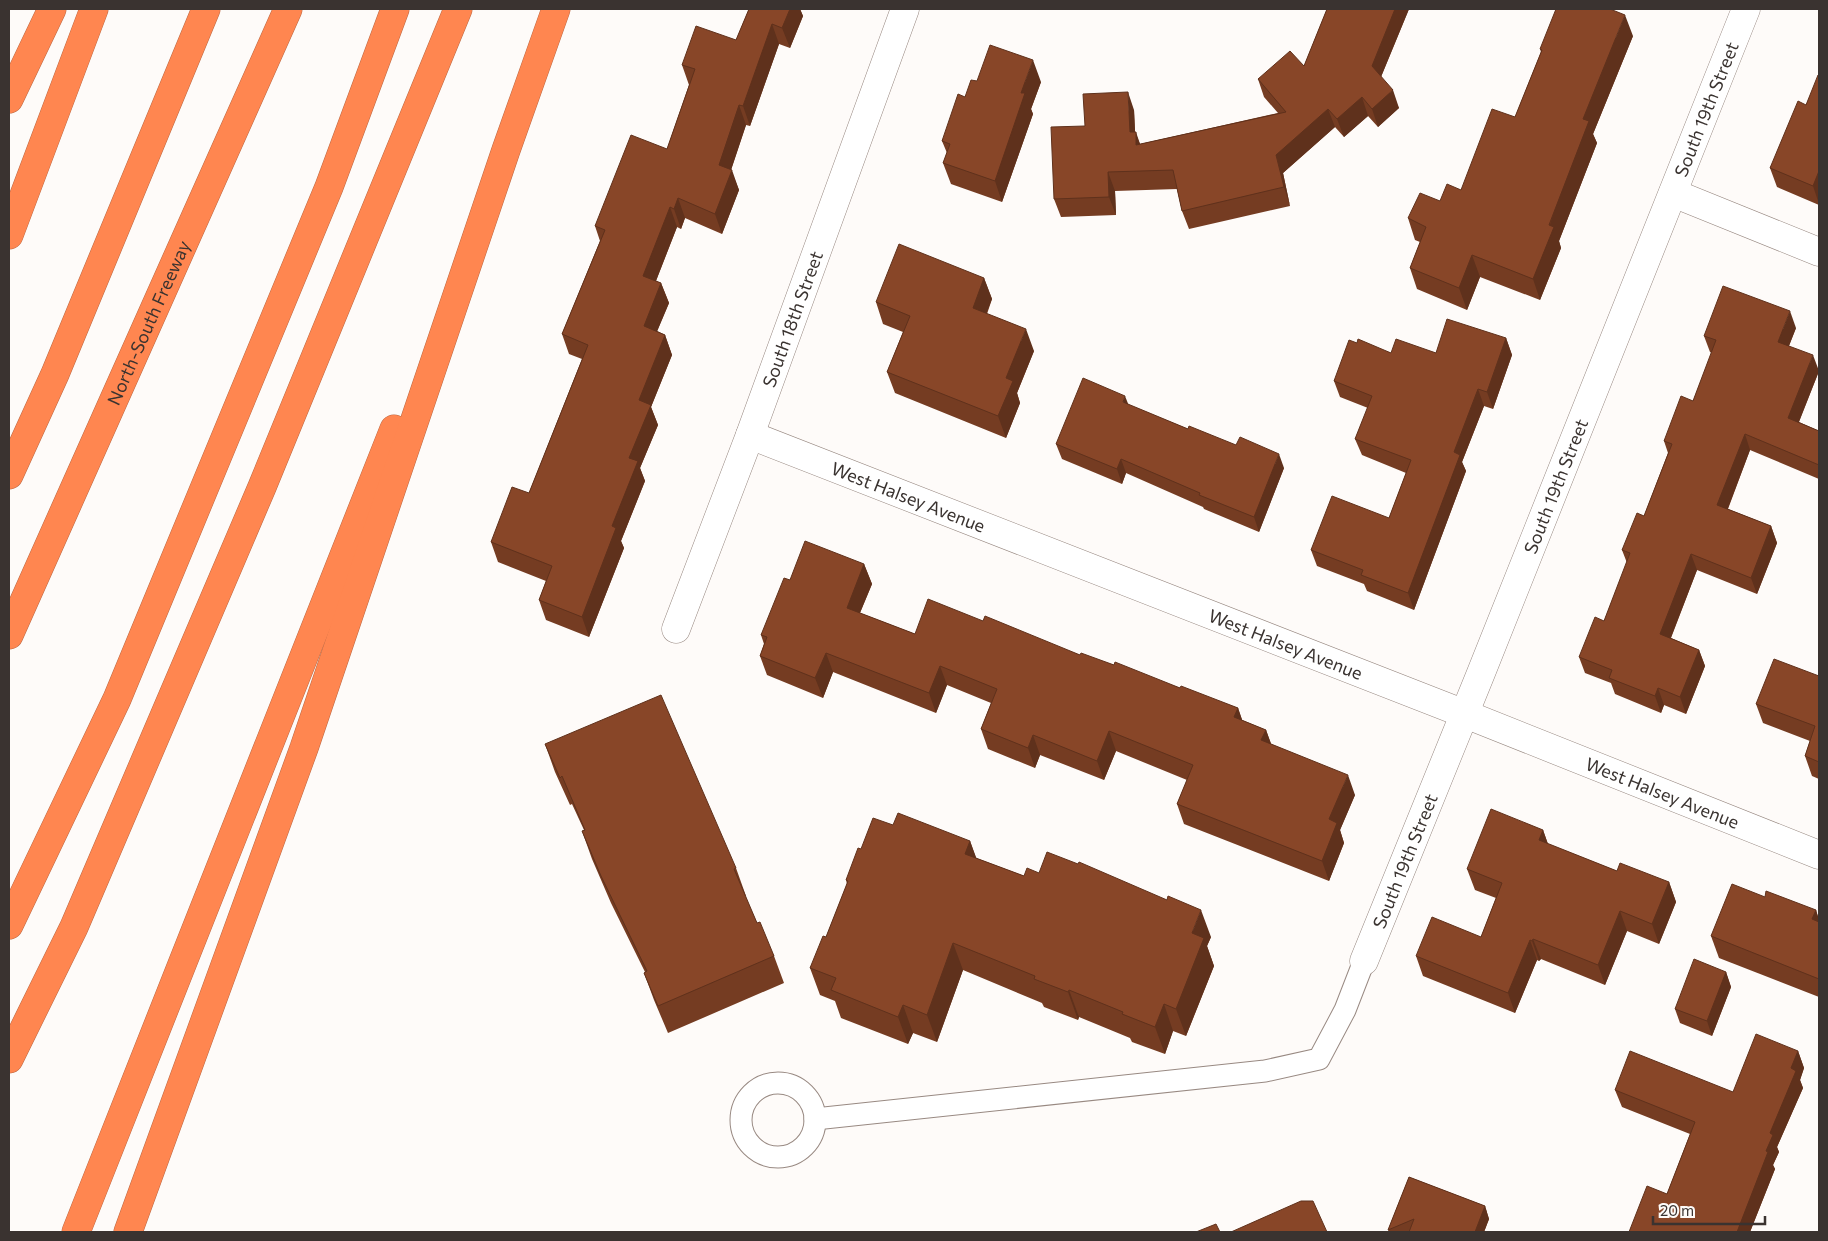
<svg xmlns="http://www.w3.org/2000/svg" width="1828" height="1241" viewBox="0 0 1828 1241" font-family="Commissioner,sans-serif">
	<style>
		.lines { fill: none; stroke-linecap: round; stroke-linejoin: round }
		.service-casing { stroke: #988982; stroke-width: 23 }
		.minor-casing { stroke: #988982; stroke-width: 29 }
		.motorway-casing { stroke: #ba6945; stroke-width: 29 }
		.service { stroke: #fff; stroke-width: 21 }
		.minor { stroke: #fff; stroke-width: 28 }
		.motorway { stroke: #ff8650; stroke-width: 28 }
		.wall { fill: #753c22 }
		.shaded-wall { fill: #5f311c }
		.building { fill: #884628; stroke: #5f311c }
		.labels { text-anchor: middle; dominant-baseline: central; stroke-width: 5; stroke-linejoin: round; paint-order: stroke }
		.street-label { font-size: 18px; fill: #3a3330; stroke: #fefbf9 }
	</style>
	<rect width="100%" height="100%" fill="#fefbf9"/>
	<g class="lines">
		<g class="service-casing">
			<g id="service">
				<circle cx="778" cy="1120" r="37"/>
				<path d="M815 1119 1265 1071 1319 1059 1345 1010 1364 961"/>
			</g>
		</g>
		<g class="minor-casing">
			<g id="minor">
				<path d="M1673 193 1819 252"/>
				<path id="s1" d="M750 435 1465 714 1819 855"/>
				<path id="s2" d="M676 629 750 435 905 9"/>
				<path id="s3" d="M1364 961 1481 673 1746 9"/>
			</g>
		</g>
		<g class="motorway-casing">
			<g id="motorway">
				<path d="M9 99 52 9"/>
				<path d="M9 235 94 9"/>
				<path d="M9 475 55 374 206 9"/>
				<path id="s4" d="M9 635 288 9"/>
				<path d="M9 925 117 699 329 187 395 9"/>
				<path d="M9 1059 74 927 262 487 458 9"/>
				<path d="M76 1232 394 429"/>
				<path d="M128 1232 304 748 506 150 556 9"/>
			</g>
		</g>
		<use href="#service" class="service"/>
		<use href="#minor" class="minor"/>
		<use href="#motorway" class="motorway"/>
	</g>
	<g class="wall">
		<path d="M749 9H800L803 16 790 48 779 44 750 126 746 125 731 170 739 190 722 234 685 218 681 229 677 227 656 281 661 283 669 303 657 331 665 335 672 355 651 407 658 425 640 468 645 481 621 541 624 548 589 637 546 620 539 600 546 581 498 562 491 542 529 493 582 359 569 354 562 334 600 241 595 226 667 149 689 85 682 65 736 40Z"/>
		<path d="M1327 9H1409L1381 77 1399 108 1378 127 1368 116 1344 137 1335 127 1283 173 1290 206 1189 229 1182 211 1177 189 1115 191 1116 215 1061 217 1054 199 1085 126 1134 110 1135 132 1140 144 1278 113 1264 97 1258 79 1304 66Z"/>
		<path d="M1633 36 1593 134 1597 143 1559 241 1561 248 1540 300 1480 277 1467 310 1417 289 1410 268 1420 242 1415 240 1408 218 1461 190 1515 117 1541 52 1540 49Z"/>
		<path d="M1819 76V205L1777 187 1770 168 1806 105Z"/>
		<path d="M977 81 1041 82 1031 109 1033 114 1002 202 951 184 943 163 947 153 942 141 965 97Z"/>
		<path d="M984 278 992 299 987 314 1034 351 1017 393 1020 403 1006 438 895 393 887 372 903 332 883 324 876 302Z"/>
		<path d="M1796 328 1789 346 1819 371 1799 422 1819 431V479L1750 450 1728 509 1771 526 1777 543 1757 594 1697 570 1671 638 1699 650 1705 666 1686 714 1664 705 1661 713 1615 694 1611 683 1585 673 1579 657 1604 621 1627 563 1622 550 1644 516 1668 453 1664 441 1693 401 1712 353 1710 352 1704 336Z"/>
		<path d="M1506 338 1512 355 1493 409 1484 406 1462 462 1466 471 1414 610 1367 591 1364 584 1317 566 1311 550 1389 518 1406 473 1362 455 1355 439 1368 408 1340 397 1334 381 1357 343 1391 353H1436Z"/>
		<path d="M1129 405 1284 468 1259 532 1204 509 1203 507 1126 473 1122 484 1062 459 1056 444Z"/>
		<path d="M864 564 872 584 860 613 915 634 983 621 1080 655 1114 665 1238 708 1242 720 1266 730 1271 744 1355 795 1340 830 1344 843 1329 881 1184 824 1177 804 1187 780 1116 751 1104 780 1040 755 1035 768 988 749 981 729 991 703 947 685 936 713 833 672 823 698 767 675 760 656 764 644 761 635 790 580Z"/>
		<path d="M1819 676V779L1812 776 1805 756 1810 741 1763 723 1756 704Z"/>
		<path d="M545 744 736 868 746 896H745L757 923 774 956 784 983 668 1033 654 1000 644 973 645 972 611 903 592 859 582 831 584 830 572 804 570 805 555 772Z"/>
		<path d="M893 825 970 841 976 858 1024 876 1211 937 1207 946 1214 966 1186 1036 1173 1031 1165 1054 1132 1042 1130 1038 1079 1017 1078 1020 1044 1007 1042 1003 963 970 937 1042 913 1033 908 1044 841 1018 835 1001 820 995 810 968 826 937 847 884 846 880Z"/>
		<path d="M1543 830 1548 844 1617 871 1669 882 1676 902 1659 944 1627 931 1605 985 1541 959 1539 961 1537 960 1515 1013 1423 976 1416 956 1481 937 1496 898 1475 890 1467 869Z"/>
		<path d="M1765 897 1816 910 1819 920V997L1719 958 1711 936Z"/>
		<path d="M1726 972 1731 987 1712 1036 1680 1023 1675 1009Z"/>
		<path d="M1798 1051 1804 1068 1800 1080 1803 1088 1777 1147 1779 1152 1773 1165 1775 1169 1750 1232H1629L1667 1194 1690 1134 1622 1107 1615 1090 1733 1092Z"/>
		<path d="M1409 1177 1485 1206 1489 1219 1484 1232H1389L1388 1230Z"/>
	</g>
	<g class="shaded-wall">
		<path d="M790 9H800L803 16 790 48 782 28Z"/>
		<path d="M1395 9H1409L1378 84 1372 66Z"/>
		<path d="M1625 15 1633 36 1593 134 1597 143 1559 241 1561 248 1540 300 1533 279 1583 119Z"/>
		<path d="M772 24 779 44 750 126 743 106Z"/>
		<path d="M1033 60 1041 82 1031 109 1033 114 1002 202 995 181 1021 93Z"/>
		<path d="M1393 90 1399 108 1378 127 1372 109Z"/>
		<path d="M1128 92 1134 110 1136 151 1130 132Z"/>
		<path d="M1362 97 1368 116 1344 137 1337 119Z"/>
		<path d="M739 105 746 125 727 182 732 170 739 190 722 234 715 214 719 165Z"/>
		<path d="M1328 109 1335 127 1283 173 1290 206 1284 187 1276 155Z"/>
		<path d="M1136 132 1142 150 1136 145Z"/>
		<path d="M1819 171V204L1813 186Z"/>
		<path d="M1108 172 1115 191 1116 215 1109 197Z"/>
		<path d="M678 198 685 218 681 229 674 209Z"/>
		<path d="M670 207 677 227 650 296 643 276Z"/>
		<path d="M1472 255 1480 277 1467 310 1459 288Z"/>
		<path d="M984 278 992 299 980 329 973 308Z"/>
		<path d="M661 283 669 303 651 346 644 326Z"/>
		<path d="M1790 311 1796 328 1784 358 1778 342Z"/>
		<path d="M1026 329 1034 351 1017 393 1020 403 1006 438 998 416 1006 378Z"/>
		<path d="M665 335 672 355 651 407 658 425 640 468 645 481 621 541 624 548 589 637 582 617 612 526 639 400Z"/>
		<path d="M1506 338 1512 355 1493 409 1487 392Z"/>
		<path d="M1813 355 1819 371 1794 434 1788 418Z"/>
		<path d="M1478 389 1484 406 1462 462 1466 471 1414 610 1408 593 1454 452Z"/>
		<path d="M1125 396 1131 411 1123 402Z"/>
		<path d="M1745 434 1750 450 1723 521 1717 505Z"/>
		<path d="M1279 454 1284 468 1259 532 1254 517Z"/>
		<path d="M1121 459 1126 473 1122 484 1117 469Z"/>
		<path d="M1771 526 1777 543 1757 594 1751 578Z"/>
		<path d="M1691 554 1697 570 1666 650 1660 634Z"/>
		<path d="M864 564 872 584 854 627 847 608Z"/>
		<path d="M1699 650 1705 666 1686 714 1680 697Z"/>
		<path d="M826 653 833 672 823 698 815 678Z"/>
		<path d="M940 666 947 685 936 713 929 693Z"/>
		<path d="M1658 688 1664 705 1661 713 1655 696Z"/>
		<path d="M1238 708 1245 728 1234 717Z"/>
		<path d="M1266 730 1273 749 1261 740Z"/>
		<path d="M1109 731 1116 751 1104 780 1097 761Z"/>
		<path d="M1033 735 1040 755 1035 768 1028 748Z"/>
		<path d="M1348 775 1355 795 1340 830 1344 843 1329 881 1322 861 1329 819Z"/>
		<path d="M1543 830 1550 850 1539 840Z"/>
		<path d="M970 841 980 868 965 854Z"/>
		<path d="M1669 882 1676 902 1659 944 1652 924Z"/>
		<path d="M1201 910 1211 937 1207 946 1214 966 1186 1036 1176 1009 1192 933Z"/>
		<path d="M1816 910 1819 920V939L1812 919Z"/>
		<path d="M1620 911 1627 931 1605 985 1598 965Z"/>
		<path d="M1533 939 1541 959 1539 961 1532 941Z"/>
		<path d="M1530 940 1537 960 1515 1013 1508 993Z"/>
		<path d="M953 943 963 970 937 1042 927 1015Z"/>
		<path d="M1726 972 1731 987 1712 1036 1707 1021Z"/>
		<path d="M1069 990 1079 1017 1078 1020 1068 992Z"/>
		<path d="M1164 1004 1173 1031 1165 1054 1155 1027Z"/>
		<path d="M903 1005 913 1033 908 1044 898 1017Z"/>
		<path d="M1798 1051 1804 1068 1800 1080 1803 1088 1777 1147 1779 1152 1773 1165 1775 1169 1750 1232H1737L1766 1151 1770 1133 1791 1068Z"/>
		<path d="M1485 1206 1489 1219 1484 1232H1475Z"/>
	</g>
	<g class="building">
		<path d="M749 9H790L782 28 772 24 743 106 739 105 719 165 732 170 715 214 678 198 674 209 670 207 643 276 661 283 644 326 665 335 639 400 651 405 629 458 638 461 612 526 616 528 582 617 539 600 552 566 491 542 512 487 529 493 588 345 562 334 605 230 595 226 631 135 667 149 695 69 682 65 696 26 736 40Z"/>
		<path d="M1327 9H1395L1372 66 1393 90 1372 109 1362 97 1337 119 1328 109 1276 155 1284 187 1182 211 1173 170 1108 172 1109 197 1054 199 1051 127 1085 126 1083 94 1128 92 1130 132H1136V145L1286 112 1258 79 1290 51 1304 66Z"/>
		<path d="M1556 9H1610L1625 15 1583 119 1589 121 1549 225 1554 227 1533 279 1472 255 1459 288 1410 268 1426 227 1408 218 1420 193 1440 201 1447 184 1461 190 1492 109 1515 117 1542 50 1540 49Z"/>
		<path d="M990 45 1033 60 1021 93H1025L995 181 943 163 950 144 942 141 958 94 965 97 971 80 977 81Z"/>
		<path d="M1818 75 1819 76V171L1813 186 1770 168 1798 101 1806 105Z"/>
		<path d="M899 244 984 278 973 308 1026 329 1006 378 1013 381 998 416 887 372 910 316 876 302Z"/>
		<path d="M1723 286 1790 311 1778 342 1813 355 1788 418 1819 431V465L1745 434 1717 505 1771 526 1751 578 1691 554 1660 634 1699 650 1680 697 1658 688 1655 696 1609 678 1612 670 1579 657 1595 617 1604 621 1630 553 1622 550 1637 513 1644 516 1672 444 1664 441 1681 396 1693 401 1716 340 1704 336Z"/>
		<path d="M1447 319 1506 338 1487 392 1478 389 1454 452 1460 455 1408 593 1361 575 1363 570 1311 550 1332 496 1389 518 1411 460 1355 439 1372 396 1334 381 1349 340 1357 343 1358 339 1391 353 1396 339 1436 353Z"/>
		<path d="M1083 378 1125 396 1123 402 1188 429 1189 426 1236 445 1240 437 1279 454 1254 517 1199 495 1200 493 1121 459 1117 469 1056 444Z"/>
		<path d="M805 541 864 564 847 608 915 634 928 599 983 621 985 616 1080 655 1081 653 1114 665 1115 662 1180 688 1181 686 1238 708 1234 717 1266 730 1261 740 1348 775 1329 819 1337 823 1322 861 1177 804 1193 765 1109 731 1097 761 1033 735 1028 748 981 729 997 689 940 666 929 693 826 653 815 678 760 656 767 637 761 635 784 578 790 580Z"/>
		<path d="M1774 659 1819 676V762L1805 756 1815 726 1756 704Z"/>
		<path d="M661 695 736 868 734 869 757 923 760 922 774 956 658 1006 644 973 647 971 601 876 582 831 585 830 562 776 560 778 545 744Z"/>
		<path d="M1491 809 1543 830 1539 840 1617 871 1620 863 1669 882 1652 924 1620 911 1598 965 1533 939 1532 941 1530 940 1508 993 1416 956 1432 917 1481 937 1502 883 1467 869Z"/>
		<path d="M898 813 970 841 965 854 1024 876 1027 868 1039 873 1047 852 1078 864 1079 862 1167 900 1168 896 1201 910 1192 933 1204 938 1176 1009 1164 1004 1155 1027 1122 1014 1123 1012 1069 990 1068 992 1034 979 1035 976 953 943 927 1015 903 1005 898 1017 831 990 836 978 810 968 823 936 826 937 848 881 846 880 858 848 861 849 873 818 893 825Z"/>
		<path d="M1732 884 1765 897 1766 891 1816 910 1812 919 1819 922V979L1711 936Z"/>
		<path d="M1694 959 1726 972 1707 1021 1675 1009Z"/>
		<path d="M1756 1034 1798 1051 1791 1068 1796 1071 1770 1133 1773 1135 1766 1151 1768 1152 1737 1232H1629L1647 1186 1667 1194 1695 1122 1615 1090 1630 1051 1733 1092Z"/>
		<path d="M1409 1177 1485 1206 1475 1232H1409L1414 1219 1388 1230Z"/>
		<path d="M1301 1201H1313L1327 1232H1231Z"/>
		<path d="M1216 1224 1220 1232H1196Z"/>
	</g>
	<g class="labels">
		<g class="street-label">
			<text stroke="none"><textPath href="#s3" startOffset="918">South 19th Street</textPath></text>
			<text stroke="none"><textPath href="#s2" startOffset="331">South 18th Street</textPath></text>
			<text stroke="none"><textPath href="#s4" startOffset="342">North-South Freeway</textPath></text>
			<text stroke="none"><textPath href="#s3" startOffset="512">South 19th Street</textPath></text>
			<text stroke="none"><textPath href="#s1" startOffset="170">West Halsey Avenue</textPath></text>
			<text stroke="none"><textPath href="#s1" startOffset="575">West Halsey Avenue</textPath></text>
			<text stroke="none"><textPath href="#s1" startOffset="980">West Halsey Avenue</textPath></text>
			<text stroke="none"><textPath href="#s3" startOffset="108">South 19th Street</textPath></text>
		</g>
	</g>
	<rect width="1828" height="1241" fill="none" stroke="#3a3330" stroke-width="20"/>
	<path d="M1653 1216v8h112v-8" fill="none" stroke="#3a3330" stroke-width="2.5"/>
	<text x="1660" y="1216" font-size="15" fill="#3a3330" stroke="#fefbf9" stroke-width="4" paint-order="stroke">20 m</text>
</svg>
